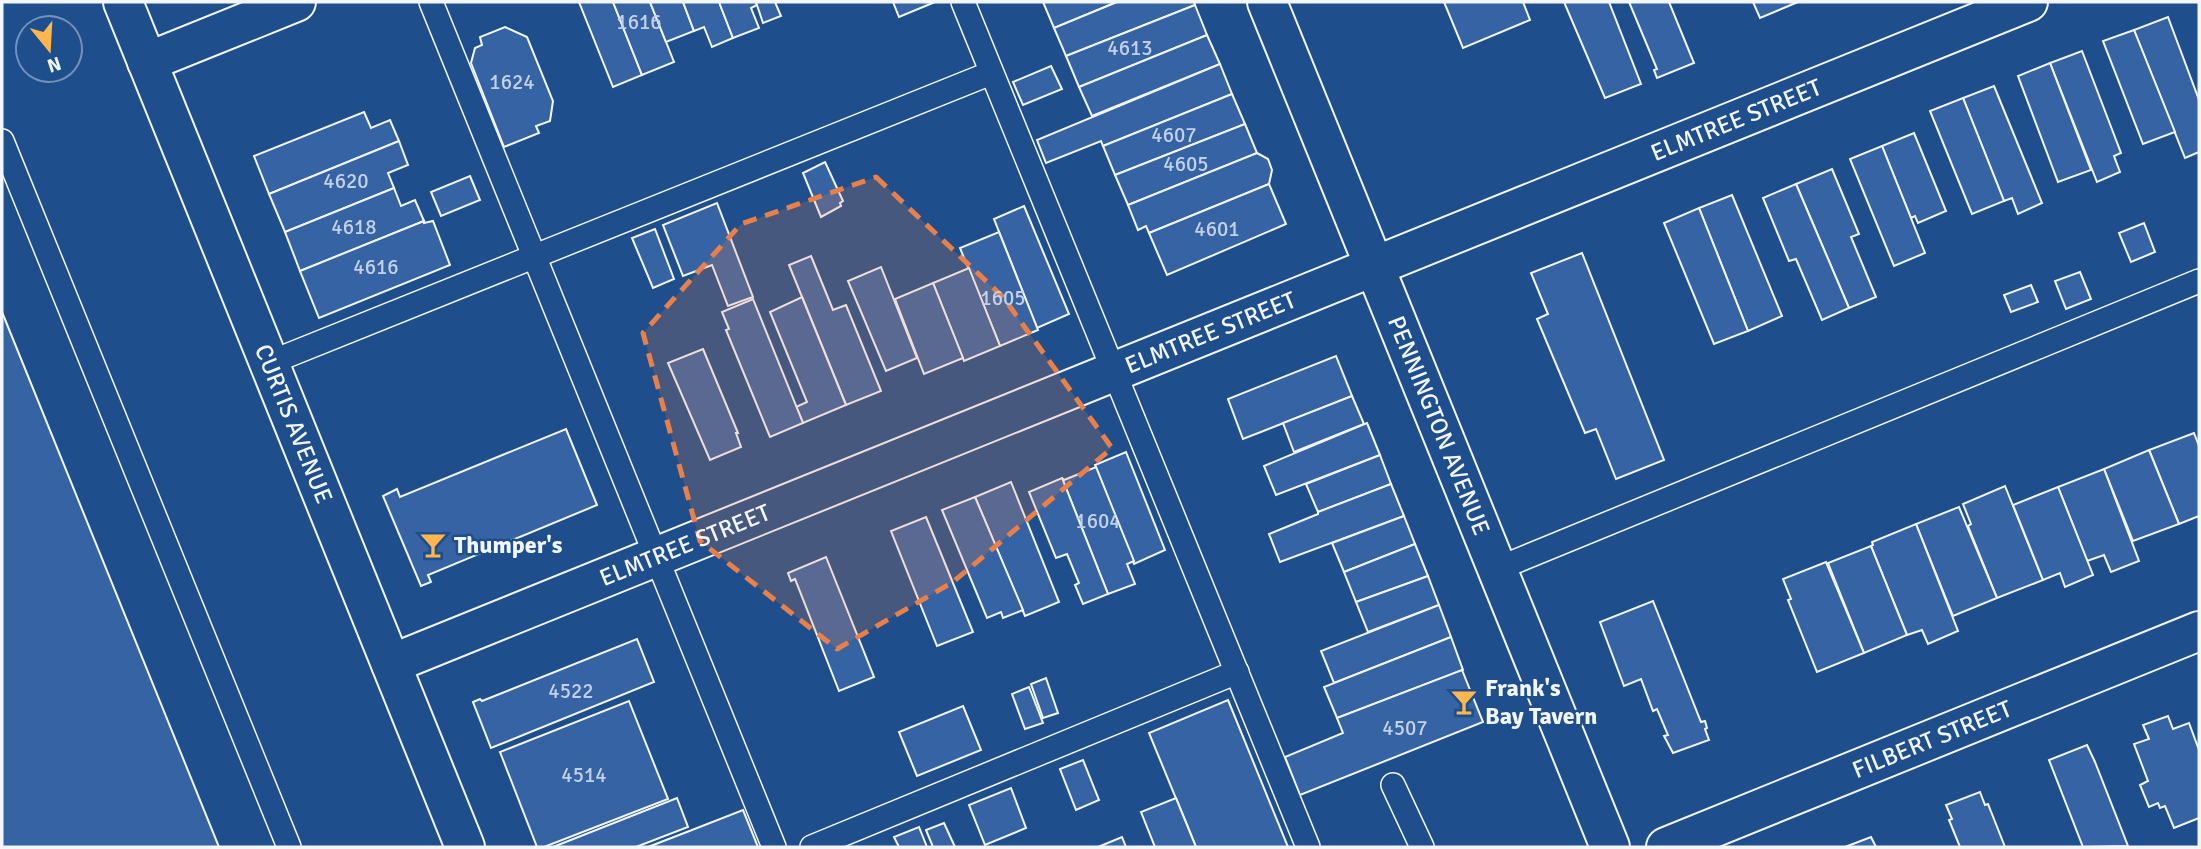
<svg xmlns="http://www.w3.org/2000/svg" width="2201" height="849" viewBox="0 0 2201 849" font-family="Signika,sans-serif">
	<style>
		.building { fill: #3563a3; stroke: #f2f6ff; stroke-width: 2 }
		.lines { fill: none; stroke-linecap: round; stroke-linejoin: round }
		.service-casing { stroke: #f2f6ff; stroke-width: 26 }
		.minor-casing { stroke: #f2f6ff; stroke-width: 42 }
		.secondary-casing { stroke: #f2f6ff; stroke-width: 42 }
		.service { stroke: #1f4e8c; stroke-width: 23 }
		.minor { stroke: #1f4e8c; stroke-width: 38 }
		.secondary { stroke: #1f4e8c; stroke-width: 38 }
		.marked { fill: #ea8049; fill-opacity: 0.2; stroke: #ea8049; stroke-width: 5; stroke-dasharray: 14 9; stroke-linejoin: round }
		.labels { text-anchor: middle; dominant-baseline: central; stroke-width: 5; stroke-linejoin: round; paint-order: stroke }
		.number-label { font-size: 21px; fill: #c3d1e8 }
		.street-label { font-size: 24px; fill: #f2f6ff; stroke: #1f4e8c }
		.poi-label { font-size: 24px; font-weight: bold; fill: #f2f6ff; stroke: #1f4e8c; text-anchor: start }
	</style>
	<rect width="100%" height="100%" fill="#1f4e8c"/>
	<g class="building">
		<path d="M579 2H613L642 75 613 87Z"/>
		<path d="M613 2H650L674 62 642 75Z"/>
		<path d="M650 2H683L694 31 666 42Z"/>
		<path d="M683 2H719L733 38 712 47 704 27 694 31Z"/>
		<path d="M719 2H756L757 5 751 8 759 28 733 38Z"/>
		<path d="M756 2H775L781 16 763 23Z"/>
		<path d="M893 2H935L899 17Z"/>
		<path d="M1043 2H1117L1054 28Z"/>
		<path d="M1117 2H1194L1195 5 1066 56 1054 28Z"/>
		<path d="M1444 2H1523L1530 20 1463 48Z"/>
		<path d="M1564 2H1609L1641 84 1605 98Z"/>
		<path d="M1629 2H1669L1694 63 1657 78 1654 70 1657 69Z"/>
		<path d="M1753 2H1798L1760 18Z"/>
		<path d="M1195 5 1207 35 1079 87 1066 56Z"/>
		<path d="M2168 17 2199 100V152L2185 158 2134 30Z"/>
		<path d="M505 27 527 37 553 101 550 121 536 126 539 133 504 147 471 63 475 48 482 45 480 37Z"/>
		<path d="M2134 30 2175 132 2143 144 2103 41Z"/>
		<path d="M1207 35 1220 64 1092 116 1079 87Z"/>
		<path d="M2082 51 2121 153 2114 156 2120 172 2097 182 2050 63Z"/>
		<path d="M2050 63 2091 170 2058 182 2018 76Z"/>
		<path d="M1220 64 1232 94 1103 146 1101 141 1046 163 1037 140Z"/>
		<path d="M1051 66 1062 89 1023 105 1013 82Z"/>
		<path d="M1994 86 2042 203 2018 214 2012 198 2004 201 1963 98Z"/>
		<path d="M1232 94 1245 124 1115 175 1103 146Z"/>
		<path d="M1963 98 2004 201 1972 214 1930 111Z"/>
		<path d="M364 112 371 128 390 120 399 141 269 194 254 156Z"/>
		<path d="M1245 124 1257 153 1128 205 1115 175Z"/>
		<path d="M1914 133 1946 211 1918 223 1915 216 1911 218 1882 146Z"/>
		<path d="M399 141 408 165 388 173 394 188 285 232 269 194Z"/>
		<path d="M1882 146 1925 253 1894 266 1850 159Z"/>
		<path d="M1257 153 1268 159 1272 170 1269 184 1149 233 1146 226 1138 230 1128 205Z"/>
		<path d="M825 162 843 201 840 203 841 206 821 217 803 173Z"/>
		<path d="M1832 169 1859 234 1851 237 1876 297 1849 308 1796 184Z"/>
		<path d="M470 176 480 200 441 216 431 192Z"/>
		<path d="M1269 184 1286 224 1167 275 1149 233Z"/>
		<path d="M1796 184 1849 308 1822 320 1796 259 1789 261 1763 198Z"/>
		<path d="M394 188 401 206 415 200 424 221 300 271 285 232Z"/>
		<path d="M1732 195 1782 316 1748 331 1699 208Z"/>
		<path d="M717 203 753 297 728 306 712 265 683 276 663 225Z"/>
		<path d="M1024 206 1069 314 1037 328 994 219Z"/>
		<path d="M1699 208 1748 331 1714 344 1664 223Z"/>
		<path d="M424 221V223L433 221 450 265 319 318 300 271Z"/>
		<path d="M2144 223 2155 252 2131 262 2119 233Z"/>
		<path d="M655 229 674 279 653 288 632 238Z"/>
		<path d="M999 232 1038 330 1000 346 960 248Z"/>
		<path d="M1582 253 1664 460 1616 479 1596 429 1585 433 1537 319 1548 314 1531 273Z"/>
		<path d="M811 256 833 310 846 305 881 391 846 405 789 265Z"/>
		<path d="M881 267 917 358 886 371 848 281Z"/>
		<path d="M969 268 1000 346 964 361 933 283Z"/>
		<path d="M2080 272 2091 299 2066 309 2055 281Z"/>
		<path d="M933 283 963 358 924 374 895 299Z"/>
		<path d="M2031 285 2038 302 2011 312 2004 295Z"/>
		<path d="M802 297 846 405 803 423 796 407 807 402 770 312Z"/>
		<path d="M753 299 803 423 770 437 726 330 729 329 722 312Z"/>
		<path d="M2 312 219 847H2Z"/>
		<path d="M703 349 738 433H736L741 447 710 460 668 363Z"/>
		<path d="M1336 356 1352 396 1243 439 1228 399Z"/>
		<path d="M1352 396 1364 424 1294 452 1283 423Z"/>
		<path d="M1367 423 1380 455 1276 495 1264 466Z"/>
		<path d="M566 429 597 505 428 575 431 582 421 586 383 496 397 489 400 497Z"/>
		<path d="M2194 433 2199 446V516L2179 524 2149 450Z"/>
		<path d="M2149 450 2179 524 2133 541 2104 469Z"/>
		<path d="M1126 452 1165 550 1134 564 1096 467 1095 465Z"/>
		<path d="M1380 455 1391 484 1318 512 1306 484Z"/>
		<path d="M1096 467 1134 561 1127 564 1135 584 1108 594 1062 478 1064 480Z"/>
		<path d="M2104 469 2139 561 2111 572 2104 555 2087 561 2058 487Z"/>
		<path d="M1062 478 1108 594 1083 604 1075 585 1079 583 1067 554 1056 558 1029 492Z"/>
		<path d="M1011 482 1059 602 1025 616 975 497Z"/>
		<path d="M1391 484 1404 516 1280 562 1269 534 1318 514V512Z"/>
		<path d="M2005 486 2043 580 1997 598 1968 526 1971 524 1963 504Z"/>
		<path d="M2058 487 2093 575 2065 587 2060 573 2043 580 2013 505Z"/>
		<path d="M975 497 1023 610 1003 618 1001 612 987 618 942 510Z"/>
		<path d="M1959 507 1997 598 1953 616 1916 524Z"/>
		<path d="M1404 516 1415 544 1344 572 1332 543Z"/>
		<path d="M926 517 973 632 937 646 891 531Z"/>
		<path d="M1916 524 1958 631 1928 644 1922 630 1907 635 1871 546 1873 545 1872 542Z"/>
		<path d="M1415 544 1428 576 1356 602 1344 572Z"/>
		<path d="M1871 546 1907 635 1864 653 1828 563Z"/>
		<path d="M826 557 874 677 839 691 795 579 791 581 788 573Z"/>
		<path d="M1826 562 1864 653 1817 672 1788 600 1791 599 1783 579Z"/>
		<path d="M1428 576 1439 605 1368 632 1356 602Z"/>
		<path d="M1653 601 1701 722 1705 721 1707 728 1705 729 1709 740 1673 753 1664 736 1668 735 1657 709 1653 711 1641 679 1624 686 1600 622Z"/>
		<path d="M1439 605 1451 637 1334 683 1321 651Z"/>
		<path d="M1451 637 1463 670 1337 718 1324 687Z"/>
		<path d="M637 639 654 682 491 748 473 702 480 699 482 701Z"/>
		<path d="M1462 670 1483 722 1300 795 1285 757 1343 733 1337 718Z"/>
		<path d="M1046 678 1058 713 1043 718 1031 684Z"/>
		<path d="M1029 687 1043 723 1025 729 1012 694Z"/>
		<path d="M1228 700 1288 847H1196L1149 733Z"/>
		<path d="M629 701 668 799 544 847H537L500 752Z"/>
		<path d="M963 706 981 750 917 776 899 732Z"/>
		<path d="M2168 716 2173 729 2189 723 2199 750V818L2174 828 2165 806 2160 808 2158 803 2149 807 2140 785 2148 781 2134 744 2149 739 2143 725Z"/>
		<path d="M2087 745 2095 762 2128 846 2083 847 2049 760Z"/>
		<path d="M1083 760 1099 800 1076 810 1060 769Z"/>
		<path d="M1011 788 1026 828 985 845 969 805Z"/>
		<path d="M1980 792 1985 805 1988 804 2005 847H1960L1949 820 1952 819 1946 805Z"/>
		<path d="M677 798 688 827 636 847H553Z"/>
		<path d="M1176 798 1196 847H1155L1141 812Z"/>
		<path d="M743 810 758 847H648L692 830Z"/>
		<path d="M944 823 955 847H933L926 830Z"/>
		<path d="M919 827 927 847H899L894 837Z"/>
		<path d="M1122 837 1126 847H1098Z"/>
		<path d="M1871 837 1876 847H1845Z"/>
	</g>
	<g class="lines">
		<g class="service-casing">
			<g id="service">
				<path d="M431 2 774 847"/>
				<path d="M963 2 1308 847"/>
				<path d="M2 141 289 847"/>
				<path d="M269 363 991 73"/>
				<path d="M1497 569 2199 281"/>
				<path d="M1393 785 1422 847"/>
				<path d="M812 847 1237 672"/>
			</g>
		</g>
		<g class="minor-casing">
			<g id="minor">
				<path d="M147 62 296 2"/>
				<path id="s1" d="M391 664 2028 2"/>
				<path id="s2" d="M1666 847 2199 631"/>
			</g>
		</g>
		<g class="secondary-casing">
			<g id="secondary">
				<path id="s3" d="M123 2 465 847"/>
				<path id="s4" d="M1267 2 1610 847"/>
			</g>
		</g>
		<use href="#service" class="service"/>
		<use href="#minor" class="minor"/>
		<use href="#secondary" class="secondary"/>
	</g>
	<path class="marked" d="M876 177 1003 297 1112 448 953 582 837 649 700 541 643 333 741 224Z"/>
	<defs>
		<g id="bar-bare" transform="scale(2.1)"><path d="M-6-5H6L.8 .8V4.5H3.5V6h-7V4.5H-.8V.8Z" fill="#ffb74d" stroke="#1f4e8c" stroke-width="2.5" paint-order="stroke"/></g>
	</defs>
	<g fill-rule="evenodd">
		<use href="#bar-bare" x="433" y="545"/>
		<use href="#bar-bare" x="1464" y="702"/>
	</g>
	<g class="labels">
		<g class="number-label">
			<text x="639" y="22">1616</text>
			<text x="1130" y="48">4613</text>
			<text x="512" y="82">1624</text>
			<text x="1174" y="135">4607</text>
			<text x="1186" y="164">4605</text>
			<text x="346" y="181">4620</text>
			<text x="354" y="227">4618</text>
			<text x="1217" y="229">4601</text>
			<text x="376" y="267">4616</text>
			<text x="1003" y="298">1605</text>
			<text x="1098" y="521">1604</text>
			<text x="571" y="691">4522</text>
			<text x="1405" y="728">4507</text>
			<text x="584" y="775">4514</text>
		</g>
		<g class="street-label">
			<text stroke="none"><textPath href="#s1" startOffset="1451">ELMTREE STREET</textPath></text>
			<text stroke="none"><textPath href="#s1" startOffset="884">ELMTREE STREET</textPath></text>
			<text stroke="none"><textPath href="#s3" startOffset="455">CURTIS AVENUE</textPath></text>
			<text stroke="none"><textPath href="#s4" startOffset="457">PENNINGTON AVENUE</textPath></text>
			<text stroke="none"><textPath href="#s1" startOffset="317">ELMTREE STREET</textPath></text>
			<text stroke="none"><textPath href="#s2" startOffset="287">FILBERT STREET</textPath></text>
		</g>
		<g class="poi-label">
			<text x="454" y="545">Thumper's</text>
			<text x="1485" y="688">Frank's<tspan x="1485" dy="28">Bay Tavern</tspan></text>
		</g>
	</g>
	<rect width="2201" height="849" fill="none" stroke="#f2f6ff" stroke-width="7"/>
	<g transform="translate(49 49) rotate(162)"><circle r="33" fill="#1f4e8c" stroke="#7391ba" stroke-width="2"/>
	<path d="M0-5L12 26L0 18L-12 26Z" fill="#ffb74d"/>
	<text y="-10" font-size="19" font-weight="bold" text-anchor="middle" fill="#f2f6ff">N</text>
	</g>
</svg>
